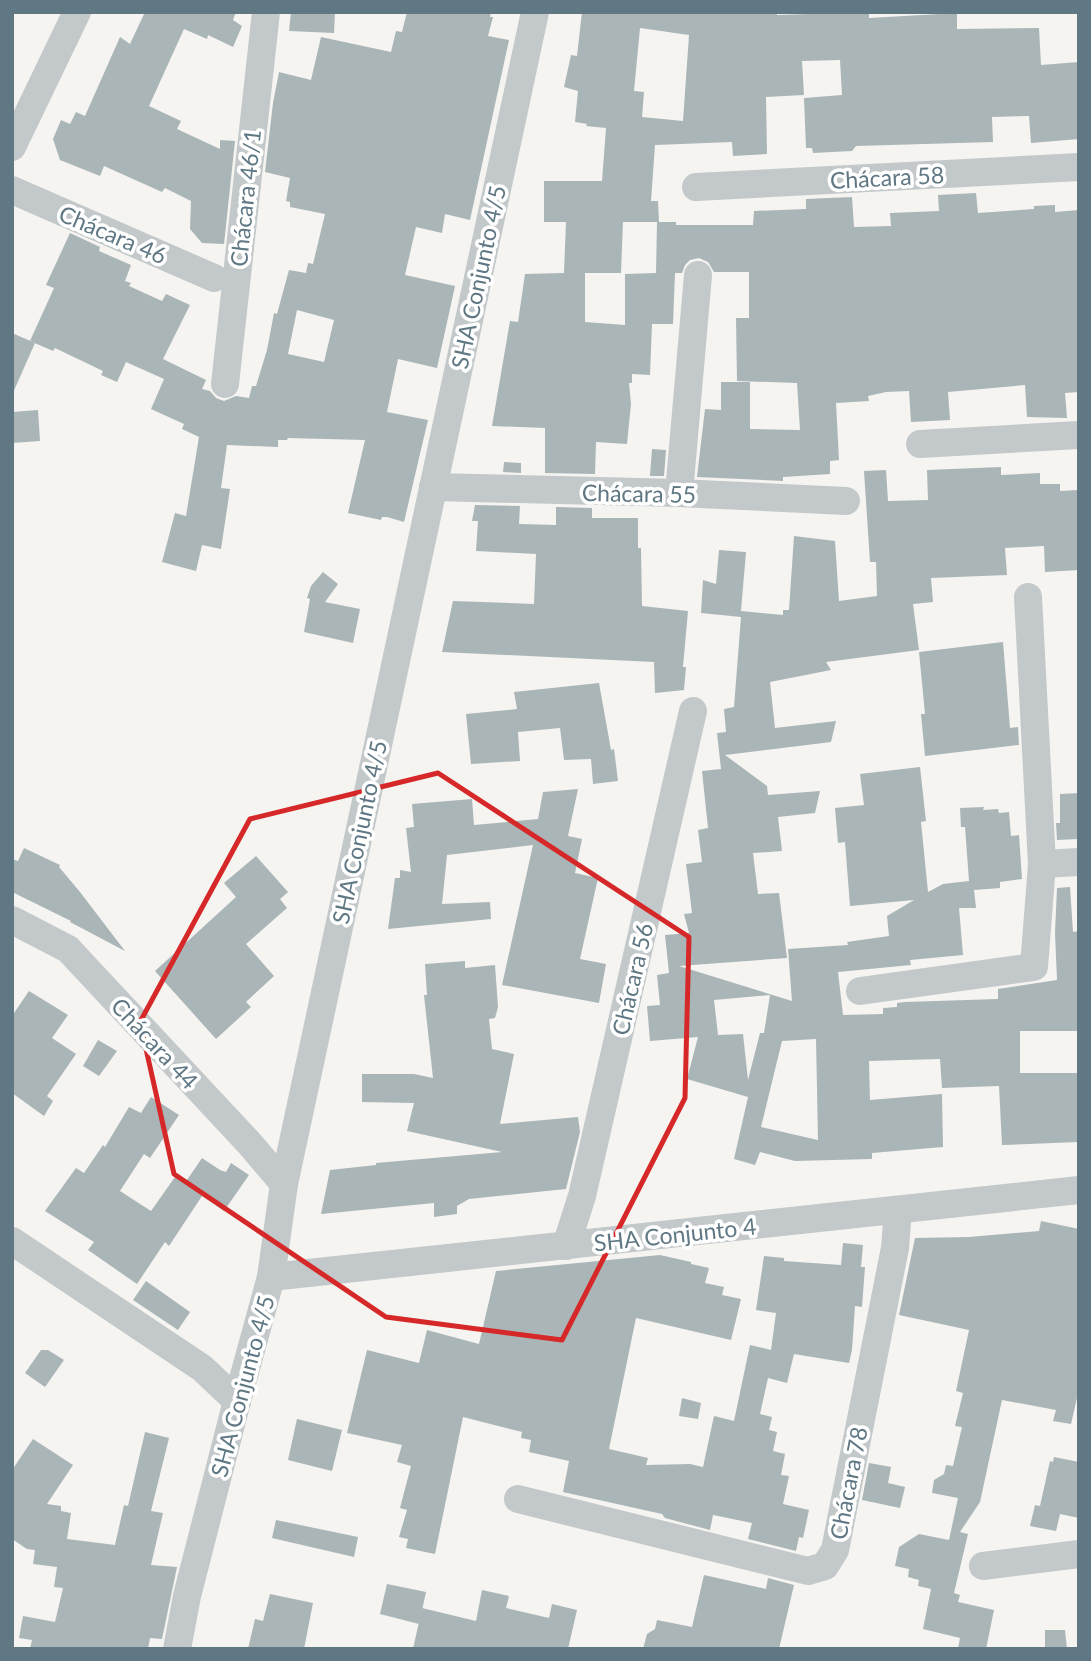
<svg xmlns="http://www.w3.org/2000/svg" width="1091" height="1661" viewBox="0 0 1091 1661" font-family="Lato,sans-serif">
	<style>
		.building { fill: #aab5b8; fill-rule: evenodd }
		.lines { fill: none; stroke-linecap: round; stroke-linejoin: round }
		.minor { stroke: #c3c8ca; stroke-width: 28 }
		.marked { fill: none; stroke: #d62828; stroke-width: 5; stroke-linejoin: round }
		.labels { text-anchor: middle; dominant-baseline: central; stroke-width: 7; stroke-linejoin: round; paint-order: stroke }
		.street-label { font-size: 23px; fill: #607884; stroke: #fff }
	</style>
	<rect width="100%" height="100%" fill="#f5f4f0"/>
	<g class="building">
		<path d="M145 12H236L233 20 242 26 233 47 208 35 207 39 184 29 149 106 181 121 177 129 220 149V140L235 141 224 244 202 243 190 229 191 201 165 188 162 192 104 166 100 176 60 160 53 139 61 120 70 124 76 112 85 116 120 37 130 44Z"/>
		<path d="M291 12H335L334 33 289 31Z"/>
		<path d="M407 12H491L490 17H493L488 36 509 40 470 220 445 214 442 233 416 227 405 275 455 286 437 368 398 359 387 412 428 420 404 522 387 517H382L381 520 348 513 365 440 288 438 287 440H278V447L227 445 221 488 230 489 221 549 202 545 196 571 162 562 175 513 186 516 199 437 182 429 184 424 151 409 164 379 126 362 117 382 101 375 103 371 55 348 53 351 30 341 54 288 46 285 70 233 100 247 99 251 131 265 125 281 131 283 129 286 162 301 166 294 190 305 163 359 206 380 202 389 210 391 216 398 224 401 236 396 249 398 252 386H256L267 350 274 313 277 314 289 270 306 273 308 263 313 264 325 214 290 207V202L286 201 290 178 265 172 273 103 279 72 311 80 321 37 391 52 396 31 402 32ZM297 310 334 320 324 362 288 354Z"/>
		<path d="M582 12H777V15L869 12V18L957 13V29L1039 28 1041 65 1079 62V139L1031 143 1029 116 992 117 993 142 856 146 852 151 813 153 812 148H806L804 98 842 95 840 60 802 61 804 95 766 97 767 154 733 156 732 142 655 145 651 201H658L659 222H623L621 273H585V322L625 325V274L656 273 657 222H676V225H753L754 211 806 209V199L852 197 854 227 891 226 890 213 939 211 938 195 976 193 978 213 1034 209V206L1055 205V212L1079 210V392L1065 393 1067 418 1027 417 1025 385 948 392 950 420 911 422 909 391 886 392 868 396 869 401 836 403 839 460 830 461V474L783 477V481L697 477 705 409 721 410V382H750V429L800 430 797 383 737 381 736 318H749V272H714L708 262 699 258 690 260 685 265 682 273H675L673 324H652L650 375 632 374V383H629L631 404 627 444 596 442 595 474 545 473V428L492 426 510 321 518 322 525 274 564 273 566 222H544V181H602L606 128 586 126 587 124 575 122 578 91 564 87 571 55 577 56ZM640 28 689 35 683 121 642 117 644 92 634 91Z"/>
		<path d="M12 333 35 343 12 395Z"/>
		<path d="M38 410 40 441 12 443V412Z"/>
		<path d="M652 449 666 450 664 476H650Z"/>
		<path d="M504 462 521 463V473L503 472Z"/>
		<path d="M1001 467V475L1040 473V484H1060V491L1077 490 1079 570 1045 572 1044 546 1005 548 1007 575 931 578 933 602 913 604 919 650 826 662 831 670 770 682 775 728 836 721 831 742 725 755 767 786 768 795 820 791 815 813 778 817 782 851 753 853 758 894 779 893 787 958 679 966 792 1001 788 949 848 945 847 942 889 936 887 916 914 900 850 906 845 842 838 843 835 808 864 805 860 774 920 767 926 821 921 822 928 892 943 884 969 881 965 827H961L960 808 984 807 983 810 998 809 999 813 1009 812 1011 836 1019 835 1022 879 1000 882V888L974 890 976 908H959L963 955 910 960 911 965 838 972 843 1015 883 1014V1008L897 1007V1003L905 1002 998 999V989L1057 980 1055 933 1057 888 1070 887 1073 932 1079 931V1031H1020V1073H1079V1142L1002 1145 999 1086 942 1088 940 1059 869 1061 870 1100 942 1094 943 1147 872 1153V1159L795 1161 760 1152 755 1165 734 1159 748 1097 687 1079 698 1037 650 1041 647 1006 660 1005 657 975 669 973 665 935 689 933 684 914 692 913 686 864 702 862 698 830 708 828 702 771 721 769 717 733 726 732 724 709 734 707 741 617 701 613 703 580 716 584 719 550 746 552 741 611 783 615V610H789L794 536 835 541 839 601 877 596 876 562H870L864 471 886 470 888 501 928 500 927 470ZM770 995 764 1033H760L748 1080 743 1034 718 1035 714 1000ZM816 1039 818 1140 761 1127 782 1041Z"/>
		<path d="M475 505 520 506 519 524 556 525V507L592 508V518H638V548H641L642 606 688 611 683 667H686L684 690 655 693 654 662 442 652 453 601 534 604 536 554 476 551 478 521H472Z"/>
		<path d="M323 572 338 584 325 602 360 609 353 643 304 632 310 599 307 598 311 586Z"/>
		<path d="M1003 642 1010 728 1018 727 1019 745 925 756 921 714H925L919 652Z"/>
		<path d="M599 683 611 750 614 749 618 781 593 784 591 759 564 760 560 728 518 732 520 761 471 764 466 714 517 709 514 692Z"/>
		<path d="M578 789 568 836 582 839 575 873 598 878 580 959 606 964 599 1003 502 985 533 845 447 855 442 904 490 902 491 919 388 929 395 878H400V870L411 872 406 828 414 827 412 804 472 799 474 825 538 819 543 792Z"/>
		<path d="M1079 793V839L1057 840 1056 823H1060V794Z"/>
		<path d="M24 848 60 865 59 867 80 892 125 951 70 922 71 921 12 892V859L18 861Z"/>
		<path d="M256 856 288 892 280 899 287 908 246 944 274 976 246 1002 251 1007 216 1039 155 971 236 897 224 883Z"/>
		<path d="M465 961V968L495 965 498 1007 495 1018 489 1019 492 1049 514 1054 500 1124 578 1117 580 1132 566 1189 469 1199 457 1206V1214L434 1217V1203L321 1214 330 1170 376 1165V1163L502 1152 407 1131 414 1103 362 1102V1074H414L433 1078 424 995H427L425 964Z"/>
		<path d="M29 991 68 1015 52 1038 76 1054 47 1096 53 1101 44 1116 12 1093V1016Z"/>
		<path d="M98 1040 117 1051 99 1076 83 1066Z"/>
		<path d="M151 1097 179 1115 150 1158 144 1154 120 1191 151 1211 175 1177 185 1183 202 1158 220 1170 226 1172 231 1163 249 1175 224 1211 202 1196 169 1246 165 1242 137 1284 88 1250 94 1242 45 1211 76 1168 84 1173 103 1145 105 1147 129 1107 141 1113Z"/>
		<path d="M1041 1221 1079 1229V1399L1077 1398 1071 1424 1053 1421 1056 1410 1002 1400 980 1502 960 1532 968 1534 954 1593 960 1595 958 1602 994 1610 986 1649H958L960 1638 923 1629 931 1589 918 1586 919 1580 908 1577 909 1569 895 1566 899 1547 919 1534 949 1540 958 1498 932 1493 934 1480 944 1474 946 1465 953 1466 962 1427 955 1426 963 1393 956 1391 969 1330 899 1315 915 1238 969 1237 1039 1231Z"/>
		<path d="M843 1243 863 1245 861 1267H865L862 1307 855 1306 852 1350 849 1363 794 1354 787 1383 768 1378 760 1414 772 1417 769 1430 777 1432 773 1451 785 1454 781 1475 789 1476 783 1504 809 1510 803 1538 799 1537 796 1551 748 1539 752 1523 713 1515 710 1530 665 1518 662 1514 563 1492 569 1461 529 1452 531 1440 521 1438 522 1432 463 1417 435 1554 406 1548 408 1539 399 1537 407 1510 400 1508 411 1466 397 1462 402 1445 347 1433 367 1350 419 1363 427 1330 479 1344 496 1271 660 1255 691 1262V1264L709 1268 705 1283 724 1287 722 1295 741 1299 731 1340 636 1318 609 1449 648 1458 646 1465 690 1464 703 1467 714 1416 734 1421 750 1345 771 1350 776 1313 756 1310 764 1256 784 1258V1261L841 1265Z"/>
		<path d="M146 1281 190 1312 178 1330 133 1300Z"/>
		<path d="M41 1350H48L64 1360 45 1387 25 1373Z"/>
		<path d="M682 1398 701 1403 698 1419 679 1416Z"/>
		<path d="M297 1419 342 1430 332 1471 288 1460Z"/>
		<path d="M145 1432 169 1438 151 1511 163 1513 151 1565 177 1567 162 1639 150 1638 148 1649H30L32 1640 19 1638 23 1616 55 1622 63 1588 54 1587 57 1567 33 1564 35 1550 27 1549 12 1539V1470L33 1439 73 1465 47 1504 61 1506V1511L71 1513 67 1539 115 1545 124 1505 128 1506Z"/>
		<path d="M1054 1457 1079 1462V1518L1060 1514 1056 1531 1030 1526 1035 1505 1040 1506 1050 1461 1053 1462Z"/>
		<path d="M869 1463 891 1467 888 1483 905 1487 900 1508 862 1500Z"/>
		<path d="M276 1520 358 1537 354 1557 272 1538Z"/>
		<path d="M704 1575 766 1589 768 1578 794 1585 779 1649H643L647 1634 655 1629 657 1620 692 1627Z"/>
		<path d="M387 1584 426 1592 419 1624 380 1614Z"/>
		<path d="M482 1590 509 1596 506 1608 549 1618 552 1604 577 1610 568 1649H413L422 1608 476 1621Z"/>
		<path d="M270 1594 313 1603 304 1649H248L255 1619 263 1621Z"/>
		<path d="M1045 1630H1065L1067 1649H1045Z"/>
	</g>
	<g class="lines">
		<g class="minor">
			<path d="M12 147 77 12"/>
			<path d="M696 187 1079 167"/>
			<path d="M12 190 214 278"/>
			<path d="M225 384 266 12"/>
			<path d="M920 444 1079 435"/>
			<path d="M433 487 679 493 846 501"/>
			<path d="M679 493 698 275"/>
			<path d="M1028 597 1042 864 1079 862"/>
			<path d="M12 920 68 949 250 1144 284 1184"/>
			<path d="M860 991 1034 967 1042 864"/>
			<path d="M12 1241 202 1368 237 1401"/>
			<path d="M566 1246 582 1196 693 711"/>
			<path d="M271 1277 1079 1190"/>
			<path d="M518 1499 808 1571 825 1566 835 1550 895 1248 898 1210"/>
			<path d="M983 1566 1079 1554"/>
			<path d="M177 1649 187 1596 237 1401 271 1277 284 1184 535 12"/>
		</g>
	</g>
	<path class="marked" d="M438 773 689 937 685 1098 562 1340 386 1317 174 1174 140 1022 250 819Z"/>
	<g class="labels">
		<g class="street-label">
			<text transform="translate(887 177) rotate(-3)">Chácara 58</text>
			<text transform="translate(245 198) rotate(-84)">Chácara 46/1</text>
			<text transform="translate(113 234) rotate(23)">Chácara 46</text>
			<text transform="translate(478 277) rotate(-78)">SHA Conjunto 4/5</text>
			<text transform="translate(639 493) rotate(1)">Chácara 55</text>
			<text transform="translate(359 832) rotate(-78)">SHA Conjunto 4/5</text>
			<text transform="translate(632 979) rotate(-77)">Chácara 56</text>
			<text transform="translate(155 1043) rotate(47)">Chácara 44</text>
			<text transform="translate(675 1234) rotate(-6)">SHA Conjunto 4</text>
			<text transform="translate(242 1386) rotate(-75)">SHA Conjunto 4/5</text>
			<text transform="translate(848 1483) rotate(-79)">Chácara 78</text>
		</g>
	</g>
	<rect width="1091" height="1661" fill="none" stroke="#607884" stroke-width="28"/>
</svg>
